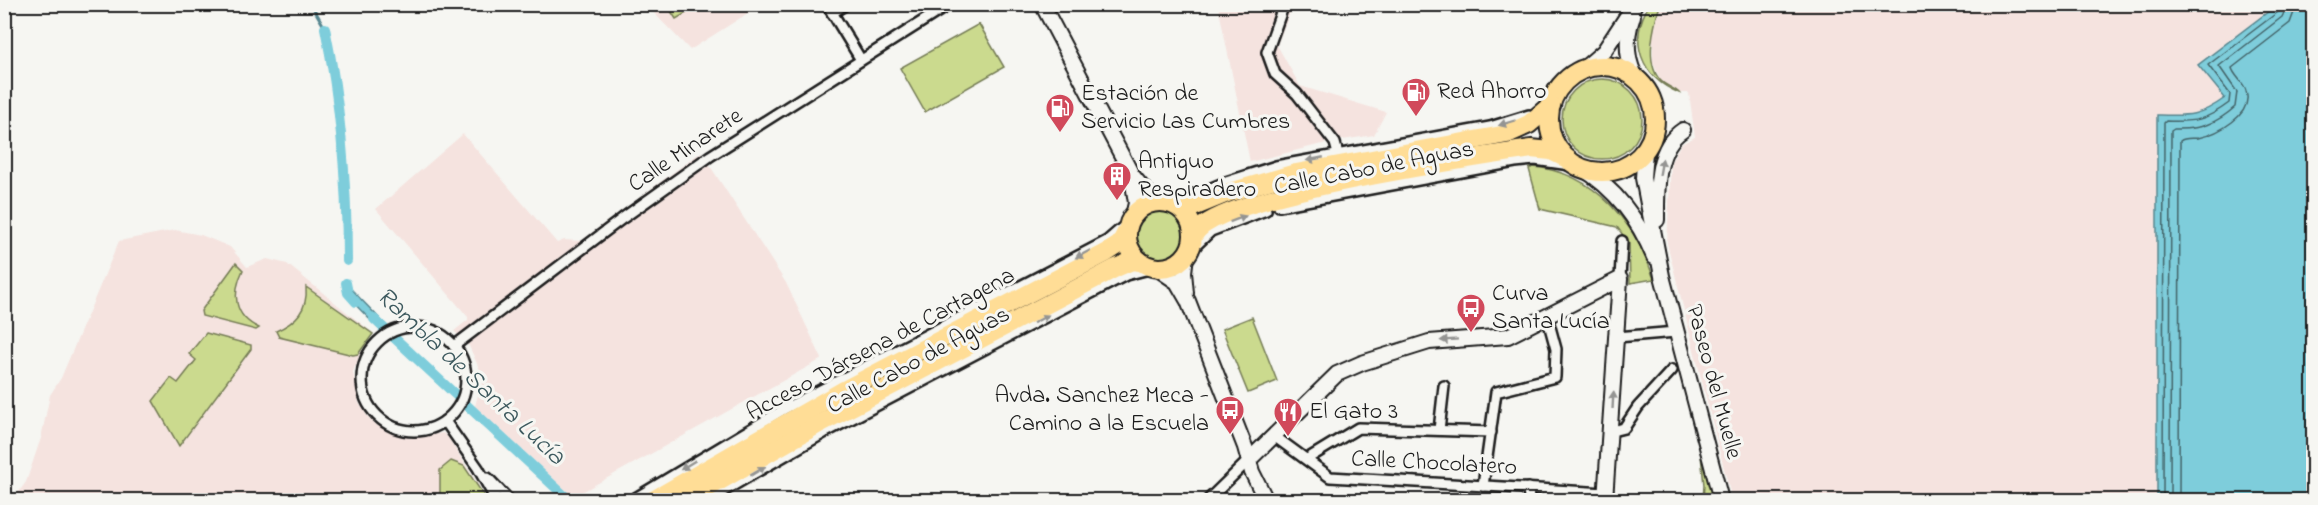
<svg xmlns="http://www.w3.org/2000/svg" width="2318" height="505" viewBox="0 0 2318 505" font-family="'Indie Flower',sans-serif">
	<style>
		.built { fill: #f5e3df }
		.green { fill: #cbda8e; stroke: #747b55; stroke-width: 1.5 }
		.water { fill: #7ecddb; stroke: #57868f; stroke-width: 1.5 }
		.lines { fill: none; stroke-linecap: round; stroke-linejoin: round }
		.shore { stroke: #436368; stroke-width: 1.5 }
		.stream { stroke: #57868f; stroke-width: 3 }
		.canal { stroke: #7ecddb; stroke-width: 10 }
		.street-casing { stroke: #1c1c1c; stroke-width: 14 }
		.secondary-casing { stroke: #1c1c1c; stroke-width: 18 }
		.highway-casing { stroke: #1c1c1c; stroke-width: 22 }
		.street { stroke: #f6f6f2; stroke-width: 9 }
		.secondary { stroke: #f6f6f2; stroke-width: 14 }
		.highway { stroke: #ffdd96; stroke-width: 18 }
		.oneway { fill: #949492 }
		.labels { text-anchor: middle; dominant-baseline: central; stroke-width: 6; stroke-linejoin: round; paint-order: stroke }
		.poi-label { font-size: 24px; fill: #1c1c1c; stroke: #f6f6f2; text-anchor: start }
		.street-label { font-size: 24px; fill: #1c1c1c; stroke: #f6f6f2 }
		.water-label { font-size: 26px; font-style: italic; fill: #3e5a5f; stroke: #f6f6f2 }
	</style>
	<rect width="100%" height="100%" fill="#f6f6f2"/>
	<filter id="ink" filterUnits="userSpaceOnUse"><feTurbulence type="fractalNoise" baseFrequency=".0167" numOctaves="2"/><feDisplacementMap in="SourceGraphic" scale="12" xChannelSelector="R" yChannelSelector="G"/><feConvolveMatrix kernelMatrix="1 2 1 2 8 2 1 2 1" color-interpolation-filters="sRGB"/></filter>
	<g filter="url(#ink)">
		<g class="built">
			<path d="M646 5H750L753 10 690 50Z"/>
			<path d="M1218 5H1293L1277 45 1300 86 1386 112 1374 135 1330 142 1250 162Z"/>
			<path d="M1660 5H2277L2198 65 2226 98 2209 110 2193 116 2157 115V500H1732L1667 243 1671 162 1681 144 1695 137 1689 93H1679L1661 82 1653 62V33Z"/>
			<path d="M463 134 557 243 564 240 581 241 701 152 786 283 822 359 573 497 475 406 483 377 469 346 454 331 468 320V317L376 209Z"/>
			<path d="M175 230 201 235 230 247 247 267 267 259 287 264 374 334 364 345 353 372 359 403 368 417 378 426 401 436 411 438 443 433 447 436 488 500H13L26 482 41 438 50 395 61 378 119 241Z"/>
		</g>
		<g class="green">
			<path d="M667 5H700L676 19Z"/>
			<path d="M1649 5H1660C1654 25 1644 62 1660 80 1665 86 1675 88 1679 93 1640 77 1628 40 1649 5Z"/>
			<path d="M979 24 1004 67 925 112 900 68Z"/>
			<circle cx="1602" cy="119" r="40"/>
			<path d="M1533 167C1595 172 1636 224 1654 279L1630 283 1629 243 1617 227 1540 209 1529 169Z"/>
			<circle cx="1160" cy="235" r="26"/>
			<path d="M236 263 243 270C232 293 233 316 259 328L256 330 202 316 201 311Z"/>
			<path d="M306 287 373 334 358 354 353 355 279 337 276 331C296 322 308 310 306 287Z"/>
			<path d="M1252 317 1277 381 1248 393 1222 329Z"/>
			<path d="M206 333 251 345V349L179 446 153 401 171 378 178 383 196 360 189 354Z"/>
			<path d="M1700 445 1715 500H1703L1704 485Z"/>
			<path d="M451 461 464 466 487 500H440V470Z"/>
		</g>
		<g class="water">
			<path d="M2277 5H2313V500H2157V115C2188 116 2199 117 2225 98L2198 65Z"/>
			<path d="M352 290 386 325 380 330 345 294Z"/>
		</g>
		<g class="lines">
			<g class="shore">
				<path d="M2163 500 2164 123 2166 121C2195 122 2205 121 2229 103L2230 94 2208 65 2278 12 2280 4"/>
				<path d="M2170 500 2171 131 2174 129C2199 130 2216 124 2235 107L2237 92 2219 66 2282 17 2288 4"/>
				<path d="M2179 500 2180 141C2185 137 2191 139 2198 138 2217 134 2254 115 2246 91 2244 82 2234 76 2232 68L2290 23 2297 4"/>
			</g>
			<path class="stream" d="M311 4 325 28"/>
			<g class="canal">
				<path d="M325 28C341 105 347 183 347 261"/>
				<path d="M346 283 348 293 356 302"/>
				<path d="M374 319 569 500"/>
			</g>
			<g class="street-casing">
				<g id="street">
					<path d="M827 4 861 60"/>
					<path d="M1284 4 1267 52 1275 74 1297 94 1335 143 1338 154"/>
					<path d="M832 13 846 4"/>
					<path d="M1166 203 1190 197 1226 182 1276 166 1490 127 1529 115"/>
					<path d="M1279 206 1515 162 1535 160 1577 166"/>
					<path d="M1190 251 1211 231 1266 210"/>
					<path d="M1620 279 1622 241"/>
					<circle cx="414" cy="379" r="52"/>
					<path d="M1617 337 1676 332"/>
					<path d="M454 346 623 218 710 156 950 4"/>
					<path d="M445 421 478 468 496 500"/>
					<path d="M1439 430 1444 386"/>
					<path d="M1612 431 1624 428 1638 407 1672 370"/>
					<path d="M1274 436 1330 477 1606 493"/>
					<path d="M1307 459 1358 428 1491 432"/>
					<path d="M488 478 509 500"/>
					<path d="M1483 486 1496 392 1555 377 1556 349 1547 316"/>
					<path d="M1528 488 1529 500"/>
					<path d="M632 500 786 408 1107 241 1122 228"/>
					<path d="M708 500 824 433 1126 275 1153 268"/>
					<path d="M1208 500 1249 460"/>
				</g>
			</g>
			<g class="secondary-casing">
				<g id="secondary">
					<path d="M1042 4 1132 175 1146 192 1162 202"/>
					<path d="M1633 16C1625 39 1625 61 1639 82"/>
					<path d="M1582 70 1604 51 1635 4"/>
					<path d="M1645 151 1643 178 1662 276 1721 500"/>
					<path d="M1580 167C1616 189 1638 219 1654 257"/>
					<path d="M1132 177 1136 203 1133 216"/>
					<path d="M1657 220C1657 190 1655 148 1683 130"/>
					<path d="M1186 256 1184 272 1186 293"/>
					<path d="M1158 269 1177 282 1188 301 1245 447 1252 472 1266 500"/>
					<path d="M1249 460 1337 374 1362 363 1429 342 1508 336 1620 279 1605 500"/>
				</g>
			</g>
			<g class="highway-casing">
				<g id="highway">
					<circle cx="1602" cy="119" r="53"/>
					<circle cx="1160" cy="235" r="33"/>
					<path d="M1180 208H1191L1230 192 1296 173 1507 134 1529 124 1551 105"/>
					<path d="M1194 235C1217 194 1475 158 1531 149L1551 151 1565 158"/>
					<path d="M653 500 842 391 1106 253 1120 244 1127 230"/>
					<path d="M687 500 819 424 1116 268 1132 261 1140 262"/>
				</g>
			</g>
			<use href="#street" class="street"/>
			<use href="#secondary" class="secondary"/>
			<use href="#highway" class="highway"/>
		</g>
		<defs><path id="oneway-solid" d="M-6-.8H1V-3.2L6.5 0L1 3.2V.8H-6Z" transform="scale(1.5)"/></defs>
		<g class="oneway">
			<use href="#oneway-solid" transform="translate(1507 123) rotate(163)"/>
			<use href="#oneway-solid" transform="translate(1315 159) rotate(169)"/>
			<use href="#oneway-solid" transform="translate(1661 167) rotate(-80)"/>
			<use href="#oneway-solid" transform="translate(1238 219) rotate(-21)"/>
			<use href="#oneway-solid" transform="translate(1083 254) rotate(152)"/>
			<use href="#oneway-solid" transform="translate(1041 319) rotate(-28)"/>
			<use href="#oneway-solid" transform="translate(1449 340) rotate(176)"/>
			<use href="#oneway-solid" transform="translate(1613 400) rotate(-87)"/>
			<use href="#oneway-solid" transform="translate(688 465) rotate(148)"/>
			<use href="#oneway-solid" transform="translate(758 471) rotate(-31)"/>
		</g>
	</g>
	<defs>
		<g id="fuel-pin" transform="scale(1.5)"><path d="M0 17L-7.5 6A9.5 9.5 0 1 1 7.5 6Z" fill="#d1495b" stroke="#f6f6f2"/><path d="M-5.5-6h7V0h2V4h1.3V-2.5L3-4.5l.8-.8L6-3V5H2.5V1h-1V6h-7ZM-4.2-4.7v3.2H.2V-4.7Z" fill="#fff"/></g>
		<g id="building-pin" transform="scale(1.5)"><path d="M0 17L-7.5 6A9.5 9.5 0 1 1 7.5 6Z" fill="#d1495b" stroke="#f6f6f2"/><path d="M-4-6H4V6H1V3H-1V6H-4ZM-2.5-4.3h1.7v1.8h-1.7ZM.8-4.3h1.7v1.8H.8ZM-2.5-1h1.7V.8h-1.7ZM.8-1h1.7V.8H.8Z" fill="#fff"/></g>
		<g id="bus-pin" transform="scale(1.5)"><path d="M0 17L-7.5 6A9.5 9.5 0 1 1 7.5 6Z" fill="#d1495b" stroke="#f6f6f2"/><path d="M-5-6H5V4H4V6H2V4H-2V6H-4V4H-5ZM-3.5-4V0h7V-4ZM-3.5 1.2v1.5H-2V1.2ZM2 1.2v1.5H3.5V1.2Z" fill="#fff"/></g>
		<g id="restaurant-pin" transform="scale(1.5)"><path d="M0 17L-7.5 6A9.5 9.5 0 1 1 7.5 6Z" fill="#d1495b" stroke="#f6f6f2"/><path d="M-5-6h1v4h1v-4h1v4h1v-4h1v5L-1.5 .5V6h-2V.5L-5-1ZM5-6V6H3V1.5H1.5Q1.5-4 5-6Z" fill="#fff"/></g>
	</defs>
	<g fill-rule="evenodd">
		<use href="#fuel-pin" x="1416" y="92"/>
		<use href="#fuel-pin" x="1060" y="108"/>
		<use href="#building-pin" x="1117" y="176"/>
		<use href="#bus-pin" x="1471" y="308"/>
		<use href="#bus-pin" x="1230" y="410"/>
		<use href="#restaurant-pin" x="1288" y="412"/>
	</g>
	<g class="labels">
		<g class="poi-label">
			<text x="1437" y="92">Red Ahorro</text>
			<text x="1081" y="94">Estación de<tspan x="1081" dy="28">Servicio Las Cumbres</tspan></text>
			<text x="1138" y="162">Antiguo<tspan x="1138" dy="28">Respiradero</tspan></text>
			<text x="1492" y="294">Curva<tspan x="1492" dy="28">Santa Lucía</tspan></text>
			<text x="1209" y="396" text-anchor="end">Avda. Sanchez Meca -<tspan x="1209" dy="28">Camino a la Escuela</tspan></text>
			<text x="1309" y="412">El Gato 3</text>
		</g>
		<g class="street-label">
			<text transform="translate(686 151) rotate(-34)">Calle Minarete</text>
			<text transform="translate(1374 169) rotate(-11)">Calle Cabo de Aguas</text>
			<text transform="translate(881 345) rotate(-28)">Acceso Dársena de Cartagena</text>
			<text transform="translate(919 361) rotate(-28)">Calle Cabo de Aguas</text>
			<text transform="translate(1713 382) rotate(75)">Paseo del Muelle</text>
			<text transform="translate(1434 464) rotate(3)">Calle Chocolatero</text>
		</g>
		<g class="water-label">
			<text transform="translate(470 377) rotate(43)">Rambla de Santa Lucía</text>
		</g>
	</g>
	<rect width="2318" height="505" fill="none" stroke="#f6f6f2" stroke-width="24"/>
	<rect x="12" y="12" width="2294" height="481" fill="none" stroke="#1c1c1c" stroke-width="2" filter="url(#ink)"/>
</svg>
